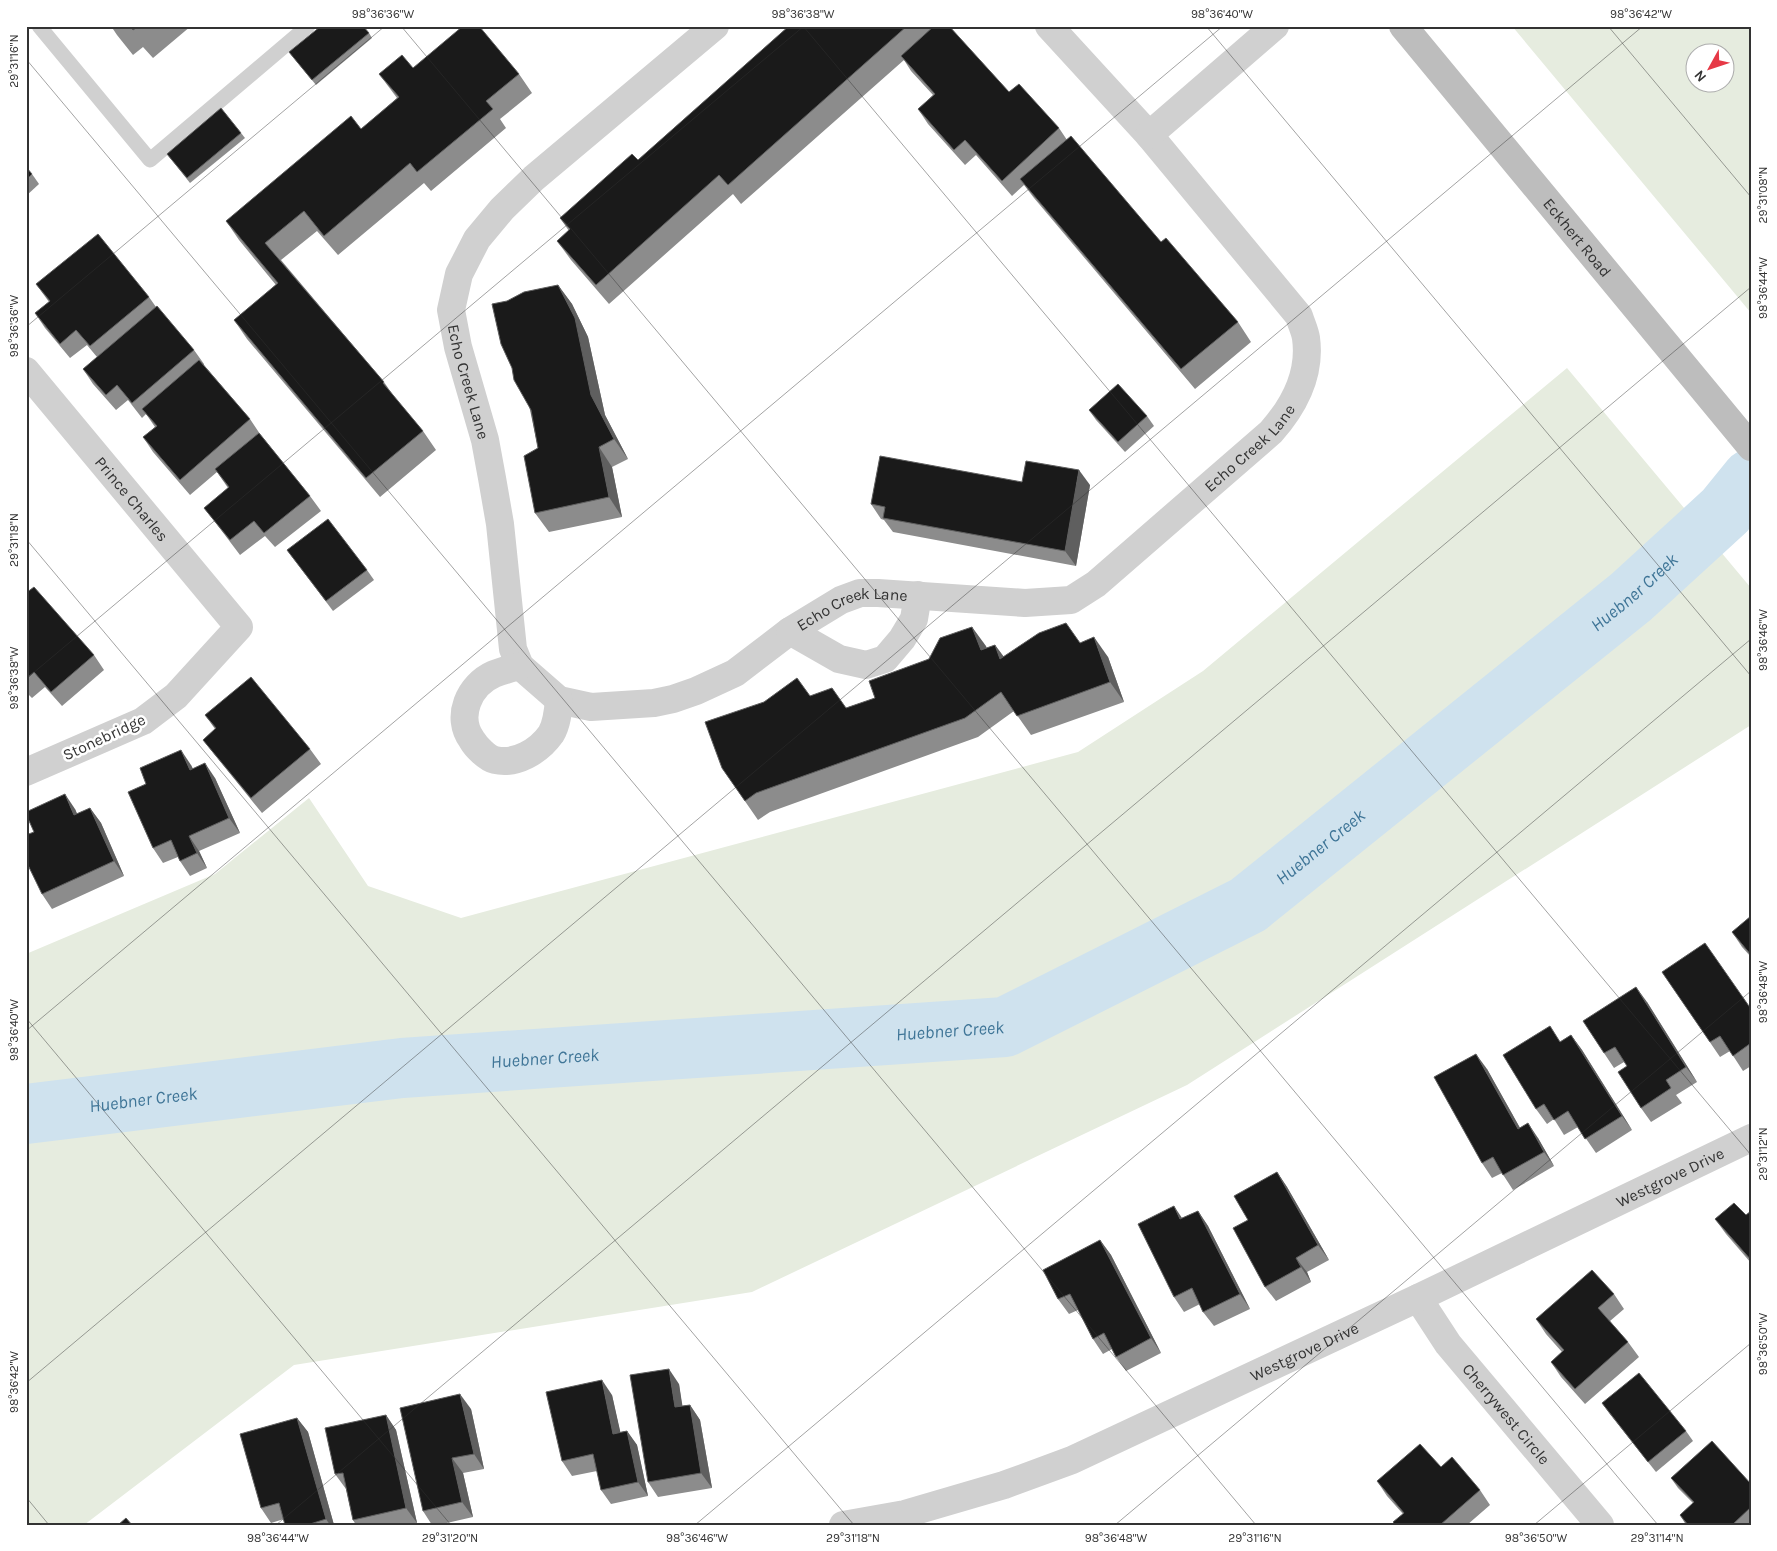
<svg xmlns="http://www.w3.org/2000/svg" width="1777" height="1551" viewBox="0 0 1777 1551" font-family="Karla,sans-serif">
	<style>
		.green { fill: #e6ecdf; fill-rule: evenodd }
		.lines { fill: none; stroke-linecap: round; stroke-linejoin: round }
		.river { stroke: #cfe2ee; stroke-width: 60 }
		.lane { stroke: #d0d0d0; stroke-width: 15 }
		.street { stroke: #d0d0d0; stroke-width: 28 }
		.secondary { stroke: #bdbdbd; stroke-width: 28 }
		.wall { fill: #8c8c8c }
		.shaded-wall { fill: #5f5f5f }
		.building { fill: #1a1a1a; stroke: #5f5f5f }
		.ticks { fill: none; stroke: #333; stroke-width: 1; stroke-opacity: 0.45 }
		.labels { text-anchor: middle; dominant-baseline: central; stroke-width: 5; stroke-linejoin: round; paint-order: stroke }
		.street-label { font-size: 16px; fill: #333; stroke: #fff }
		.water-label { font-size: 18px; font-style: italic; fill: #3f7597; stroke: #fff }
		.neatline { fill: none; stroke: #333; stroke-width: 2 }
		.ticks-label { font-size: 12px; text-anchor: middle; fill: #333 }
	</style>
	<rect width="100%" height="100%" fill="#fff"/>
	<g class="green">
		<path d="M1512 26H1751V313ZM1694 52H1724V82H1694Z"/>
		<path d="M1567 368 1751 588V725L1187 1085 752 1292 294 1365 84 1525H26V954L215 874 309 798 368 886 461 918 1078 752 1203 671Z"/>
	</g>
	<g class="lines">
		<path class="river" id="s1" d="M26 1114 402 1068 1005 1027 1248 905 1631 597 1725 511 1751 479"/>
		<path class="lane" d="M39 26 150 160 308 26"/>
		<g class="street">
			<path id="s2" d="M715 26 534 178 502 209 477 239 459 274 451 310 458 347 485 440 492 478 500 524 513 649 520 666 559 700 591 707 654 703 673 699 696 691 735 673 790 631 841 600 860 593H878L1025 603 1071 600 1096 584 1271 432C1294 406 1311 374 1306 338 1305 331 1301 323 1299 316L1149 135 1049 26"/>
			<path d="M1149 135 1275 26"/>
			<path id="s3" d="M26 371 239 627 176 696 143 721 26 772"/>
			<path d="M790 631 839 659 866 665 885 659 902 639 914 619 918 595"/>
			<path d="M520 666C512 668 502 671 494 674 469 685 455 717 472 740 476 747 487 758 495 760 516 765 539 751 551 734 557 724 558 712 559 700"/>
			<path id="s4" d="M1418 1298 1448 1344 1600 1525"/>
			<path id="s5" d="M843 1525 905 1514 1004 1485 1072 1460 1418 1298 1751 1138"/>
		</g>
		<path class="secondary" id="s6" d="M1403 26 1751 447"/>
	</g>
	<g class="wall">
		<path d="M111 26H191L153 58 143 47 133 55 117 35Z"/>
		<path d="M789 26H949L1009 92 1059 128 1067 140 1161 242 1238 322 1251 342 1195 389 1034 198 1024 185 1012 196 976 155 965 165 928 124 918 109 933 95 911 71 904 60 741 204 733 194 609 304 571 260 557 241 569 231 560 218 638 160Z"/>
		<path d="M369 33 372 38 316 85 289 52Z"/>
		<path d="M413 68 519 74 532 93 500 119 506 128 431 191 424 183 338 255 317 231 281 260 384 382 395 398 423 431 436 450 380 497 247 339 234 320 276 285 239 240 226 221 361 129 397 98 379 74Z"/>
		<path d="M241 133 245 138 190 183 167 154Z"/>
		<path d="M26 167 32 174 39 184 26 196Z"/>
		<path d="M36 284 149 297 156 307 194 350 204 364V365L250 419 260 434 310 496 321 511 275 547 265 536 240 555 215 522 204 508 228 488 217 472 190 495 153 452 143 437 155 427 146 414 142 418 128 400 116 410 93 384 83 369 97 357 87 345 70 358 45 328 35 313 49 302Z"/>
		<path d="M558 285 572 304 588 337 605 415 628 459 612 467 622 517 549 532 535 513 538 448 507 301Z"/>
		<path d="M1089 410 1147 416 1154 426 1125 452 1096 420Z"/>
		<path d="M1022 482 1090 485 1076 566 893 532 884 520 881 519 871 504Z"/>
		<path d="M287 550 367 570 374 580 333 611Z"/>
		<path d="M26 593 94 655 104 670 62 706 45 687 32 698 26 692Z"/>
		<path d="M972 627 986 648 995 645 1004 657 1080 643 1108 657 1124 702 1031 735 1014 711 978 737 770 812 758 820 722 768 810 696 846 708 875 698Z"/>
		<path d="M205 715 310 749 321 764 262 813 214 754 203 740 215 729Z"/>
		<path d="M191 765 193 769 215 778 240 833 199 851 207 868 190 876 180 861 178 857 163 863 153 848Z"/>
		<path d="M90 808 101 823 124 876 52 909 42 894 34 832 75 809 77 814Z"/>
		<path d="M1751 916V957L1742 947 1732 932Z"/>
		<path d="M1662 972 1751 1009V1066L1743 1071 1730 1051 1720 1057Z"/>
		<path d="M1647 1002 1697 1082 1676 1095 1682 1103 1651 1122 1641 1108 1627 1066 1624 1062 1614 1068 1604 1053Z"/>
		<path d="M1571 1035 1582 1050 1632 1130 1596 1153 1578 1127 1564 1135 1554 1119 1547 1124 1536 1109 1561 1041Z"/>
		<path d="M1487 1069 1520 1128 1538 1138 1554 1166 1513 1190 1502 1173 1492 1178 1482 1163Z"/>
		<path d="M1277 1172 1287 1187 1329 1260 1307 1272 1311 1282 1276 1301 1265 1287 1248 1220Z"/>
		<path d="M1198 1211 1208 1226 1250 1309 1214 1326 1203 1312 1200 1304 1184 1312 1174 1297 1182 1218Z"/>
		<path d="M1751 1211V1263L1726 1234 1715 1219 1746 1215Z"/>
		<path d="M1100 1240 1111 1255 1161 1353 1126 1371 1116 1357 1112 1349 1103 1354 1093 1339 1078 1310 1069 1314 1058 1299Z"/>
		<path d="M1614 1294 1624 1309 1610 1321 1628 1342 1639 1357 1585 1404 1561 1377 1551 1362 1562 1352 1546 1334 1536 1319Z"/>
		<path d="M679 1384 682 1406 690 1405 700 1420 712 1488 658 1497 648 1482Z"/>
		<path d="M612 1395 620 1432 627 1431 637 1445 648 1496 611 1504 601 1490 597 1471 572 1476 562 1461Z"/>
		<path d="M1602 1403 1686 1431 1693 1441 1656 1472 1609 1413Z"/>
		<path d="M471 1409 484 1469 463 1473 473 1517 438 1525H432L423 1511Z"/>
		<path d="M386 1415 396 1430 417 1523 409 1525H356L353 1520 346 1489 335 1474Z"/>
		<path d="M297 1418 308 1432 334 1525H285L284 1519 271 1523 261 1508Z"/>
		<path d="M1441 1467 1480 1490 1490 1505 1467 1525H1395L1403 1514 1387 1496 1377 1481Z"/>
		<path d="M1671 1478 1751 1484V1524L1750 1525H1686L1680 1515 1693 1503 1678 1488Z"/>
	</g>
	<g class="shaded-wall">
		<path d="M558 285 572 304 588 337 605 415 628 459 614 439 591 395Z"/>
		<path d="M599 447 612 467 622 517 609 497Z"/>
		<path d="M1079 470 1090 485 1076 566 1065 551Z"/>
		<path d="M972 627 986 646 994 669 981 650Z"/>
		<path d="M1094 637 1108 657 1124 702 1110 682Z"/>
		<path d="M995 645 1009 664 1000 659Z"/>
		<path d="M181 750 191 765 200 785 190 770Z"/>
		<path d="M205 763 215 778 240 833 229 818Z"/>
		<path d="M65 794 75 809 84 830 74 815Z"/>
		<path d="M90 808 101 823 124 876 114 861Z"/>
		<path d="M189 836 199 851 207 868 197 853Z"/>
		<path d="M1636 987 1647 1002 1697 1082 1686 1067Z"/>
		<path d="M1571 1035 1582 1050 1632 1130 1622 1116Z"/>
		<path d="M1476 1054 1487 1069 1529 1144 1518 1129Z"/>
		<path d="M1528 1123 1538 1138 1554 1166 1544 1152Z"/>
		<path d="M1277 1172 1287 1187 1329 1260 1318 1245Z"/>
		<path d="M1174 1206 1184 1221 1180 1219Z"/>
		<path d="M1198 1211 1208 1226 1250 1309 1240 1294Z"/>
		<path d="M1100 1240 1111 1255 1161 1353 1151 1338Z"/>
		<path d="M1296 1258 1307 1272 1311 1282 1301 1267Z"/>
		<path d="M669 1369 679 1384 685 1422 675 1407Z"/>
		<path d="M602 1380 612 1395 624 1448 613 1434Z"/>
		<path d="M460 1394 471 1409 484 1469 474 1454Z"/>
		<path d="M690 1405 700 1420 712 1488 701 1473Z"/>
		<path d="M386 1415 396 1430 417 1523 406 1508Z"/>
		<path d="M297 1418 308 1432 334 1525H330L326 1519Z"/>
		<path d="M627 1431 637 1445 648 1496 638 1482Z"/>
		<path d="M452 1458 463 1473 473 1517 462 1502Z"/>
	</g>
	<g class="building">
		<path d="M130 26H139L133 30Z"/>
		<path d="M321 26H363L369 33 312 80 289 52Z"/>
		<path d="M463 26H479L519 74 486 101 493 109 417 172 410 163 324 236 304 211 265 243 384 382 383 383 423 431 366 478 234 320 278 283 226 221 351 116 361 129 399 97 379 74 402 55 413 68Z"/>
		<path d="M789 26H907L728 185 719 175 596 285 557 241 570 229 560 218 632 154 638 160Z"/>
		<path d="M934 26H949L1009 92 1019 84 1059 128 1002 181 965 140 954 150 918 109 935 94 901 56Z"/>
		<path d="M221 108 241 133 187 178 167 154Z"/>
		<path d="M1071 136 1161 242 1166 238 1238 322 1181 369 1020 179Z"/>
		<path d="M26 167 32 174 26 180Z"/>
		<path d="M98 234 149 297 90 346 76 330 60 344 35 313 50 301 36 284Z"/>
		<path d="M558 285 575 318 591 395 614 439 599 447 609 497 535 513 524 456 538 448 531 410 514 380 512 368 501 344 492 304 507 301 524 292Z"/>
		<path d="M157 306 194 350 132 403 117 385 106 395 83 369Z"/>
		<path d="M199 360 250 419 180 480 143 437 157 426 142 409Z"/>
		<path d="M1118 384 1147 416 1118 442 1089 410Z"/>
		<path d="M259 433 310 496 264 533 254 521 230 540 204 508 229 487 215 469Z"/>
		<path d="M880 456 1022 482 1026 461 1079 470 1065 551 883 518 885 507 871 504Z"/>
		<path d="M328 519 367 570 326 601 287 550Z"/>
		<path d="M34 587 94 655 51 692 34 672 26 679V593Z"/>
		<path d="M1066 623 1080 643 1094 637 1110 682 1017 716 1001 692 965 718 756 793 745 801 722 768 705 722 764 702 797 678 810 696 832 688 846 708 875 698 869 681 929 659 940 638 972 627 981 650 995 645 1000 659 1039 633Z"/>
		<path d="M251 677 310 749 251 798 203 740 216 728 205 715Z"/>
		<path d="M181 750 190 770 205 763 229 818 189 836 197 853 180 861 171 840 153 848 128 792 146 784 140 768Z"/>
		<path d="M65 794 74 815 90 808 114 861 42 894 26 861V835L34 832 26 814V812Z"/>
		<path d="M1751 916V955L1732 932Z"/>
		<path d="M1705 943 1751 1009V1043L1733 1056 1720 1036 1710 1042 1662 972Z"/>
		<path d="M1636 987 1686 1067 1666 1080 1671 1088 1641 1108 1618 1072 1627 1066 1615 1047 1604 1053 1583 1021Z"/>
		<path d="M1550 1026 1560 1042 1571 1035 1622 1116 1585 1139 1568 1111 1554 1120 1544 1104 1536 1109 1503 1055Z"/>
		<path d="M1476 1054 1518 1129 1528 1123 1544 1152 1503 1175 1493 1157 1482 1163 1434 1077Z"/>
		<path d="M1277 1172 1318 1245 1296 1258 1301 1267 1265 1287 1233 1228 1248 1220 1234 1196Z"/>
		<path d="M1734 1203 1746 1215 1751 1211V1260L1715 1219Z"/>
		<path d="M1174 1206 1180 1219 1198 1211 1240 1294 1203 1312 1192 1288 1174 1297 1138 1224Z"/>
		<path d="M1100 1240 1151 1338 1116 1357 1104 1333 1093 1339 1070 1294 1058 1299 1043 1270Z"/>
		<path d="M1592 1270 1614 1294 1598 1308 1628 1342 1575 1389 1551 1362 1564 1350 1536 1319Z"/>
		<path d="M669 1369 675 1407 690 1405 701 1473 648 1482 630 1375Z"/>
		<path d="M1639 1373 1686 1431 1648 1462 1602 1403Z"/>
		<path d="M602 1380 613 1434 627 1431 638 1482 601 1490 593 1454 562 1461 546 1392Z"/>
		<path d="M460 1394 474 1454 452 1458 462 1502 423 1511 400 1408Z"/>
		<path d="M386 1415 406 1508 353 1520 343 1473 335 1474 325 1428Z"/>
		<path d="M297 1418 326 1519 307 1525H285L279 1503 261 1508 240 1434Z"/>
		<path d="M1712 1441 1751 1484V1507L1732 1525H1688L1680 1515 1694 1502 1671 1478Z"/>
		<path d="M1420 1444 1441 1467 1452 1457 1480 1490 1440 1525H1396L1393 1522 1404 1513 1377 1481Z"/>
		<path d="M126 1518 132 1525H118Z"/>
	</g>
	<path class="ticks" d="M401 26 1658 1525M803 26 1751 1155M1206 26 1751 676M1608 26 1751 197M26 59 1256 1525M26 327 385 26M26 539 854 1525M26 679 804 26M26 1018 451 1525M26 1031 1223 26M26 1383 1643 26M26 1497 49 1525M276 1525 1751 287M695 1525 1751 639M1115 1525 1751 991M1534 1525 1751 1343"/>
	<g class="labels">
		<g class="street-label">
			<text stroke="none"><textPath href="#s6" startOffset="274">Eckhert Road</textPath></text>
			<text stroke="none"><textPath href="#s2" startOffset="470">Echo Creek Lane</textPath></text>
			<text stroke="none"><textPath href="#s2" startOffset="1590">Echo Creek Lane</textPath></text>
			<text stroke="none"><textPath href="#s3" startOffset="166">Prince Charles</textPath></text>
			<text stroke="none"><textPath href="#s2" startOffset="1132">Echo Creek Lane</textPath></text>
			<text transform="translate(104 737) rotate(-25)">Stonebridge</text>
			<text stroke="none"><textPath href="#s5" startOffset="900">Westgrove Drive</textPath></text>
			<text stroke="none"><textPath href="#s5" startOffset="495">Westgrove Drive</textPath></text>
			<text stroke="none"><textPath href="#s4" startOffset="146">Cherrywest Circle</textPath></text>
		</g>
		<g class="water-label">
			<text stroke="none"><textPath href="#s1" startOffset="1752">Huebner Creek</textPath></text>
			<text stroke="none"><textPath href="#s1" startOffset="1348">Huebner Creek</textPath></text>
			<text stroke="none"><textPath href="#s1" startOffset="928">Huebner Creek</textPath></text>
			<text stroke="none"><textPath href="#s1" startOffset="522">Huebner Creek</textPath></text>
			<text stroke="none"><textPath href="#s1" startOffset="118">Huebner Creek</textPath></text>
		</g>
	</g>
	<rect width="1777" height="1551" fill="none" stroke="#ffffff" stroke-width="55"/>
	<g transform="translate(1710 68) rotate(230)"><circle r="24" fill="#ffffff" stroke="#adadad"/>
	<path d="M0-4L9 19L0 12L-9 19Z" fill="#e63946"/>
	<text y="-8" font-size="14" font-weight="bold" text-anchor="middle" fill="#333333">N</text>
	</g>
	<rect x="28" y="28" width="1722" height="1496" class="neatline"/>
	<g class="ticks-label">
		<text x="383" y="18">98°36'36"W</text>
		<text x="803" y="18">98°36'38"W</text>
		<text x="1222" y="18">98°36'40"W</text>
		<text x="1641" y="18">98°36'42"W</text>
		<text transform="translate(14 61) rotate(-90)" y="4">29°31'16"N</text>
		<text transform="translate(1763 195) rotate(-90)" y="4">29°31'08"N</text>
		<text transform="translate(1763 288) rotate(-90)" y="4">98°36'44"W</text>
		<text transform="translate(14 326) rotate(-90)" y="4">98°36'36"W</text>
		<text transform="translate(14 540) rotate(-90)" y="4">29°31'18"N</text>
		<text transform="translate(1763 640) rotate(-90)" y="4">98°36'46"W</text>
		<text transform="translate(14 678) rotate(-90)" y="4">98°36'38"W</text>
		<text transform="translate(1763 992) rotate(-90)" y="4">98°36'48"W</text>
		<text transform="translate(14 1030) rotate(-90)" y="4">98°36'40"W</text>
		<text transform="translate(1763 1154) rotate(-90)" y="4">29°31'12"N</text>
		<text transform="translate(1763 1344) rotate(-90)" y="4">98°36'50"W</text>
		<text transform="translate(14 1382) rotate(-90)" y="4">98°36'42"W</text>
		<text x="278" y="1542">98°36'44"W</text>
		<text x="450" y="1542">29°31'20"N</text>
		<text x="697" y="1542">98°36'46"W</text>
		<text x="853" y="1542">29°31'18"N</text>
		<text x="1116" y="1542">98°36'48"W</text>
		<text x="1255" y="1542">29°31'16"N</text>
		<text x="1536" y="1542">98°36'50"W</text>
		<text x="1657" y="1542">29°31'14"N</text>
	</g>
</svg>
